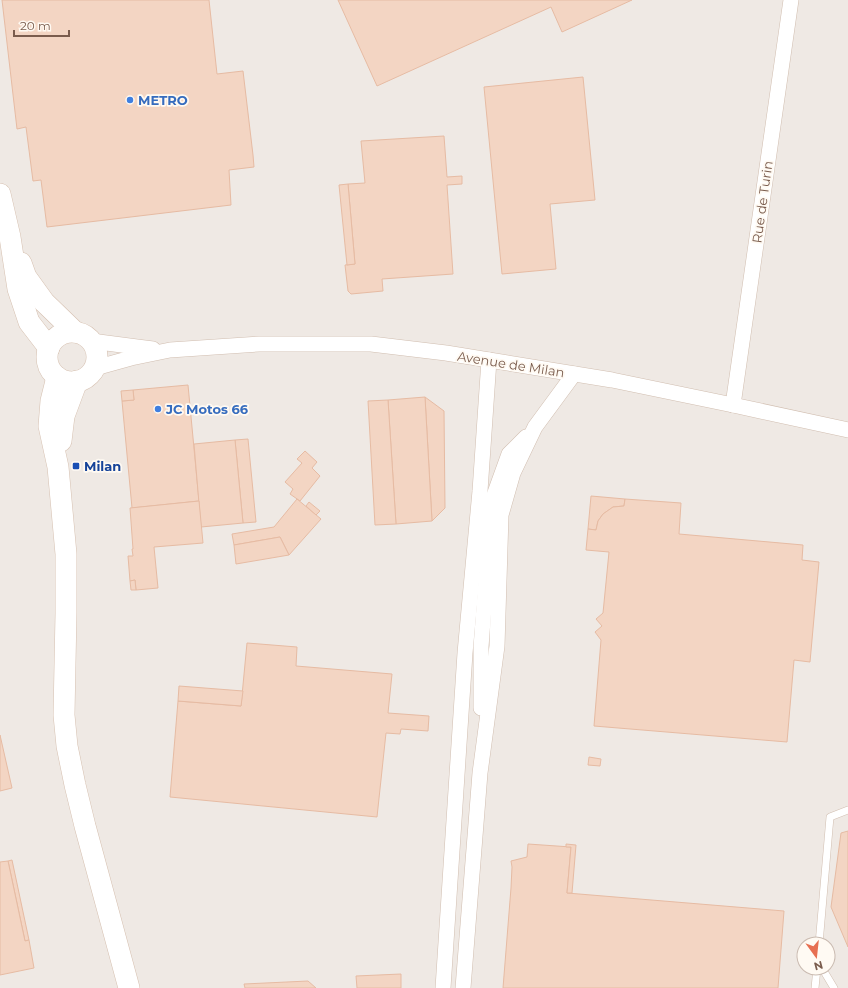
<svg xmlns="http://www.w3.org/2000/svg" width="848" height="988" viewBox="0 0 848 988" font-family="Montserrat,sans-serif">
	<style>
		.industrial { fill: #efe9e4; fill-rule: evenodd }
		.building { fill: #f3d5c3; stroke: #e6bba3 }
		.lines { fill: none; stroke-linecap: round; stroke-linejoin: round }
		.lane-casing { stroke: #d1beb0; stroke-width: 8 }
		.street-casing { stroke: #d1beb0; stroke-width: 16 }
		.secondary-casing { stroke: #d6c0b0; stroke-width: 22 }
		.lane { stroke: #fff; stroke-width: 7 }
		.street { stroke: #fff; stroke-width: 15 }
		.secondary { stroke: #fff; stroke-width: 21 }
		.shop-dot { fill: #3f7fe0; stroke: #fffaf3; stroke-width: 1.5 }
		.transit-dot { fill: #1a4fb4; stroke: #fffaf3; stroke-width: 1.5 }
		.labels { text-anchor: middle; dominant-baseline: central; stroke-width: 3.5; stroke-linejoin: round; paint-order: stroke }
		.shop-label { font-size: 13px; font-weight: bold; fill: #366cbe; stroke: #fffaf3; text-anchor: start }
		.street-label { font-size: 13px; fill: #7a5c4d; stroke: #fffaf3 }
		.transit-label { font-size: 13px; font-weight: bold; fill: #164399; stroke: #fffaf3; text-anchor: start }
	</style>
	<rect width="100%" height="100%" fill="#fdf6ec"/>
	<path class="industrial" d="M0 0H848V988H0ZM804 944H828V968H804Z"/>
	<g class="building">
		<path d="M2 0H209L217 74 243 71 253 155 254 167 229 170 231 205 47 227 41 180 33 181 26 127 17 129Z"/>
		<path d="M338 0H632L562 32 551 7 377 86Z"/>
		<path d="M583 77 595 200 550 204 556 269 502 274 484 87Z"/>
		<path d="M444 136 447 177 462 176V184L447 185 453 274 382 279 383 291 351 294 348 291 345 265 355 264 348 184 365 183 361 141Z"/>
		<path d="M348 184 355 264 347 265 339 185Z"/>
		<path d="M188 385 199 501 132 508 122 401 134 400 133 390Z"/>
		<path d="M133 390 134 400 122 401 121 391Z"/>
		<path d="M425 397 444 411 445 508 432 521Z"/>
		<path d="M425 397 432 521 396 524 388 400Z"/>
		<path d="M388 400 396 524 375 525 368 401Z"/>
		<path d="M248 439 256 522 243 523 235 440Z"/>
		<path d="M235 440 243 523 201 527 194 444Z"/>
		<path d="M305 451 317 462 312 468 320 476 300 501 290 494 293 489 285 482 302 463 297 459Z"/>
		<path d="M591 496 625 499 624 506 613 507 603 514 598 521 596 530 588 529Z"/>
		<path d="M297 499 321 519 289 555 280 537 234 545 232 534 274 527Z"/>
		<path d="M625 499 681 503 679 534 803 545 802 560 819 562 810 662 794 660 787 742 594 726 601 640 595 632 602 626 596 619 603 613 609 552 586 550 588 529 596 530 598 521 603 514 613 507 624 506Z"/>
		<path d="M199 501 203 543 154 547 158 588 136 590 135 580 130 581 128 556H133L132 549H133L130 508Z"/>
		<path d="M309 502 320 511 316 515 306 506Z"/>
		<path d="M280 537 289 555 236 564 234 545Z"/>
		<path d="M135 580 136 590H131L130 581Z"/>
		<path d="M247 643 297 647 296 666 392 674 388 713 429 716 428 731 401 729 400 734 386 733 377 817 170 797 178 701 241 706Z"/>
		<path d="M179 686 243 691 241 706 178 701Z"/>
		<path d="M0 735 12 788 0 791Z"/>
		<path d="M589 757 601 759 600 766 588 765Z"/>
		<path d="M848 831V947L831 907 841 833Z"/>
		<path d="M528 844 571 847 567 893 784 911 778 988H503L511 888 512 867 511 861 527 857Z"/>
		<path d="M566 844 576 845 572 893H567L571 847H566Z"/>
		<path d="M12 860 29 940 25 941 8 861Z"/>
		<path d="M8 861 25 941 29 940 34 968 0 975V862Z"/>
		<path d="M401 974V988H357L356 976Z"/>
		<path d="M308 981 316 988H245L244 984Z"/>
	</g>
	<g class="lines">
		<g class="lane-casing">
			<g id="lane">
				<path d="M819 944 830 817 848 810"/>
				<path d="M822 968 834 988"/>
				<path d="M815 988 817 968"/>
			</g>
		</g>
		<g class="street-casing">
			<g id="street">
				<path d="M91 341 137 347 153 349"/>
				<path d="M95 368 131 358 170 350 259 344H371L446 353 612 380 733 405 848 430"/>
				<path d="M733 405 791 0"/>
				<path d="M481 708V647L492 501 509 454 526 437"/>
				<path d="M443 988 465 653 480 491 489 360"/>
				<path d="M463 988 480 773 497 646 501 515 513 473 535 427 574 374"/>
			</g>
		</g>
		<g class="secondary-casing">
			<g id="secondary">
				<path d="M0 194 10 237 18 289 29 322 49 348"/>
				<path d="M21 263 26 277 44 302 75 332"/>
				<circle cx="72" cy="357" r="25"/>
				<path d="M57 377 51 401 49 426 58 467 66 554V613L64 715 67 746 75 785 85 826 129 988"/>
				<path d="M61 441 64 416 77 381"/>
			</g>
		</g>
		<use href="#lane" class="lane"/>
		<use href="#street" class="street"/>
		<use href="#secondary" class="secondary"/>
	</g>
	<g class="shop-dot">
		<circle cx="130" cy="100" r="4"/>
		<circle cx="158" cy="409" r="4"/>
	</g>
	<rect class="transit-dot" x="72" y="462" width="8" height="8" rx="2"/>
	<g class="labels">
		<g class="shop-label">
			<text x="138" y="100">METRO</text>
			<text x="166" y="409">JC Motos 66</text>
		</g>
		<g class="street-label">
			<text transform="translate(762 202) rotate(-82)">Rue de Turin</text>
			<text transform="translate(511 364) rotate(9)">Avenue de Milan</text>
		</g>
		<g class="transit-label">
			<text x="84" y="466">Milan</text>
		</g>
	</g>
	<g transform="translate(816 956) rotate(165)"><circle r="19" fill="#fffaf3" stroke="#cabbb1"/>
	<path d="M0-3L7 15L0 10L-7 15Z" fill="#e76f51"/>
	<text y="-6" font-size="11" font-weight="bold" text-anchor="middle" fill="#7a5c4d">N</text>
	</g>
	<path d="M14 30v6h55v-6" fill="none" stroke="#7a5c4d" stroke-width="2"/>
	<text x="20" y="30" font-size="12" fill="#7a5c4d" stroke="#fffaf3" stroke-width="3" paint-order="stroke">20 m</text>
</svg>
